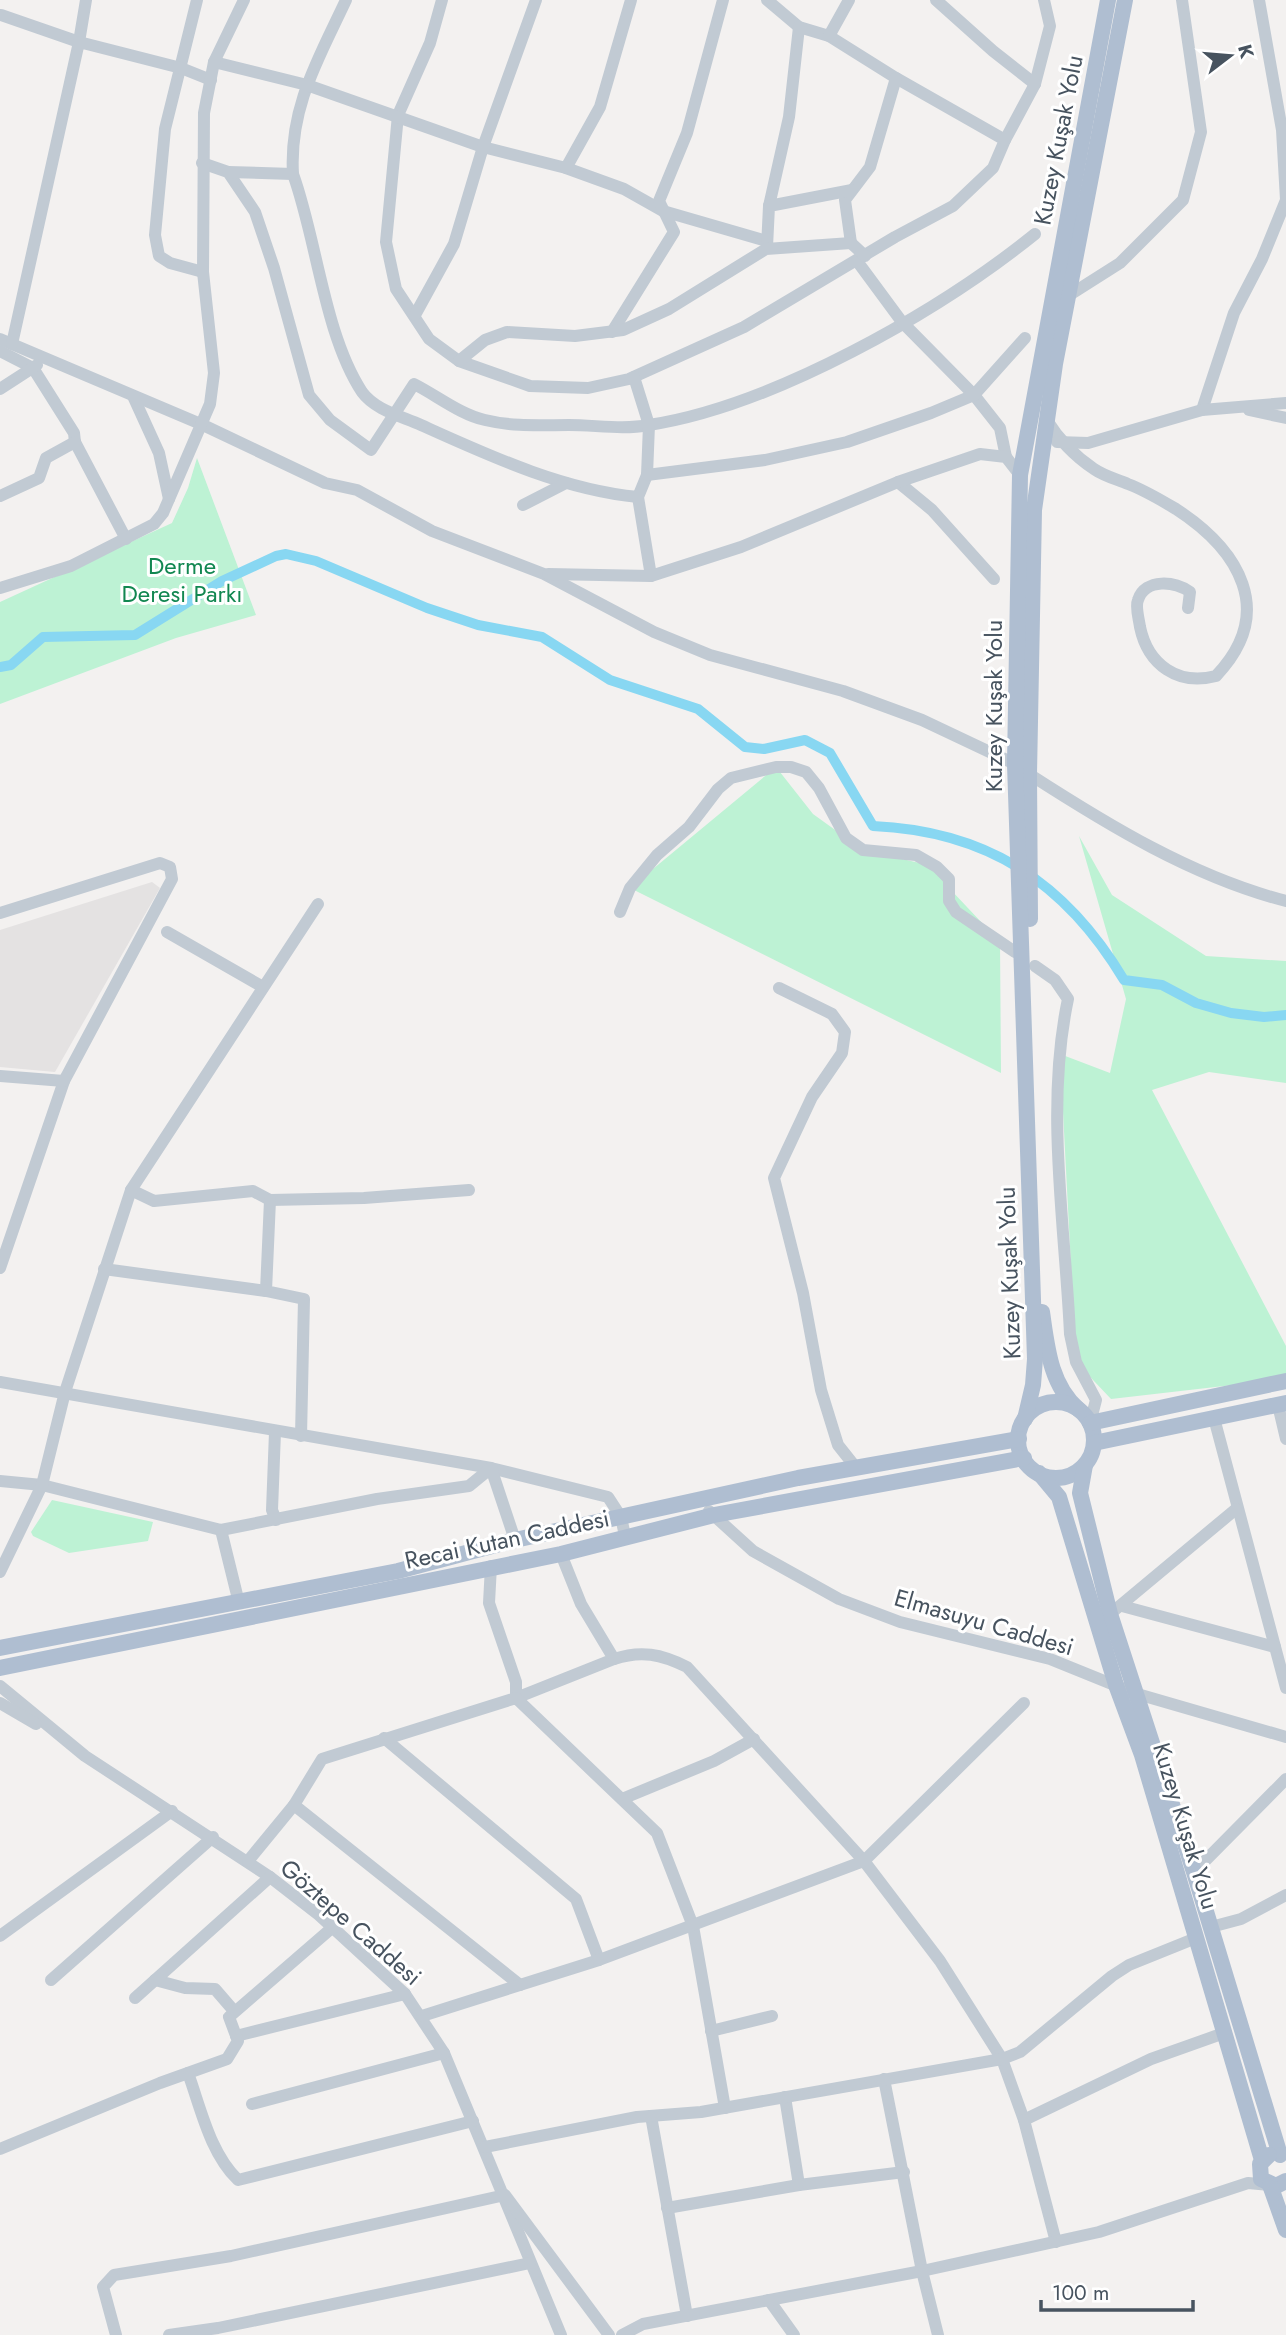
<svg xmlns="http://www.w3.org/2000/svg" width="1286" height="2335" viewBox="0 0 1286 2335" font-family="Jost,sans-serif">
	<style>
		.education { fill: #e4e2e2 }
		.green { fill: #bdf2d4 }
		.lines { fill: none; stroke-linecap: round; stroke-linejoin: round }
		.canal { stroke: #88d7f2; stroke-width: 10 }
		.minor { stroke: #c1cad3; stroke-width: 12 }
		.major { stroke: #afbed1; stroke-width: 16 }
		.labels { text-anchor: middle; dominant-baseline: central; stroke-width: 6; stroke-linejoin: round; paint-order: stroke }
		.street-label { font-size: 24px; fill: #47535f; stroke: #fff }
		.park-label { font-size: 24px; fill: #128751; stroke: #fff }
	</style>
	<rect width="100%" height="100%" fill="#f3f1f0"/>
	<path class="education" d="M152 882 160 888 55 1072 0 1067V930Z"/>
	<g class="green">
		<path d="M197 458 256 615 176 638 0 704V602L172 523 188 488Z"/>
		<path d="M776 767 813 814 863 850 937 867 950 889 1000 942 1001 1073 630 888Z"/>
		<path d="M1079 836 1112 895 1206 956 1286 961V1083L1209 1072 1152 1090 1286 1346V1379L1111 1399 1076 1362 1060 1054 1110 1073 1126 999Z"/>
		<path d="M52 1500 153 1522 148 1541 69 1553 33 1536 31 1532Z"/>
	</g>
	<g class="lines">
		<path class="canal" d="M0 667 11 665 43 637 135 635 222 581 276 556 286 554 316 561 427 608 478 625 542 637 610 680 698 709 745 747 764 749 805 740 830 753 873 826C988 831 1066 883 1124 980L1162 985 1196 1003 1231 1013 1264 1017 1286 1015"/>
		<g class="minor">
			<path d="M197 0 165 129 155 235 159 256 170 263 203 272"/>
			<path d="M346 0C319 58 289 107 293 174 317 240 324 334 362 392 375 410 401 416 421 425 490 456 563 490 638 497"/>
			<path d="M442 0 430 43 398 115 386 242 396 289 429 339 459 361 530 386 588 388 629 379 744 327 895 237 953 206 993 168 1005 140 896 78 829 36 799 27 767 0"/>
			<path d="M936 0 993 51 1035 84"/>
			<path d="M1 15 79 42 86 0"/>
			<path d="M829 36 849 0"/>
			<path d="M214 62 307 85 483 147 566 168 624 189 663 211 767 241"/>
			<path d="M1005 140 1035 84 1050 26 1044 0"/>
			<path d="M202 163 228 172 255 212 274 268 309 395 330 420 371 450 414 384C436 395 461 415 485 420 514 427 540 425 569 425 596 425 622 430 649 425 773 406 938 312 1035 234"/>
			<path d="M566 168 600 107 631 0"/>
			<path d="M228 172 293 174"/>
			<path d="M769 206 789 117 799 27"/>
			<path d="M851 243 845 200 870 167 896 78"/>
			<path d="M767 247 769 206 852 190"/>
			<path d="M857 261 902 322 974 395 1000 428 1006 457"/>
			<path d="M1068 296 1120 263 1183 200 1201 132 1182 0"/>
			<path d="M415 315 454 244 483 147 536 0"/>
			<path d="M612 332 674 232 659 201 687 133 723 0"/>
			<path d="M0 339 203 425 325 483 357 490 432 531 544 574 654 632 710 655 843 691 922 720 1015 764"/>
			<path d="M12 344 79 42 181 68 211 80"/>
			<path d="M0 351 33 368 74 433 75 442"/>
			<path d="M459 361 485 340 507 332 575 336 623 330 669 309 766 249 851 243 865 256"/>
			<path d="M634 377 649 425 647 475 638 497 651 576"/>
			<path d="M0 389 37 365"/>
			<path d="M133 396 159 453 169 499"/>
			<path d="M1202 410 1234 313 1262 259 1286 200 1282 130 1259 0"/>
			<path d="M1249 410 1286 418"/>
			<path d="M1046 419C1059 440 1073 455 1094 469 1104 476 1116 479 1128 484 1144 490 1161 500 1176 509 1239 550 1277 612 1216 676 1178 686 1148 665 1140 627 1139 619 1135 607 1138 600 1145 578 1176 581 1190 592L1188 608"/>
			<path d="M1057 442 1088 443 1202 410 1286 403"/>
			<path d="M647 475 765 460 847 442 931 413 974 395 1025 338"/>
			<path d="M898 482 932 510 994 579"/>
			<path d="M0 496 39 478 46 458 75 442 126 539"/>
			<path d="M523 505 566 483"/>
			<path d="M548 574 651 576 741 547 898 482 980 454 1006 457 1020 475"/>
			<path d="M0 588 71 566 154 524 163 513 210 404 214 373 203 272 204 113 214 62 244 0"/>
			<path d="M1029 774C1108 825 1193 877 1286 901"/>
			<path d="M620 912 630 888 657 855 689 827 718 789 731 778 776 767H791L806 772 819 788 846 838 863 850 916 855 937 867 949 879V901L956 912 1015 952"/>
			<path d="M0 913 160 863 170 867 172 879 64 1081 0 1268"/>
			<path d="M167 932 263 987"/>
			<path d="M1035 966 1055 980 1068 999C1045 1107 1065 1225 1070 1334L1076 1362 1096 1400 1090 1423"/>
			<path d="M779 988 832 1014 845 1032 842 1053 812 1097 774 1178 803 1293 821 1390 838 1445 857 1469"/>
			<path d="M0 1076 64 1081"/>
			<path d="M131 1190 154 1201 253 1191 270 1200 364 1198 469 1190"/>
			<path d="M270 1200 266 1291 304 1299 301 1436"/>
			<path d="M104 1269 266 1291"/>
			<path d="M0 1382 491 1468 608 1497 621 1517 625 1536"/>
			<path d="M1278 1405 1286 1439"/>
			<path d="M1214 1418 1286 1688"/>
			<path d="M275 1432 272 1510 276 1520"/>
			<path d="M0 1481 42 1485 221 1530 377 1499 469 1486 491 1468 515 1540"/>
			<path d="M709 1511 753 1551 839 1599 900 1622 1050 1659 1134 1693 1286 1737"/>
			<path d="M221 1530 239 1603"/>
			<path d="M491 1566 489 1603 516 1682V1698L614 1659 581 1604 561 1554"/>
			<path d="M0 1572 42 1485 65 1392 131 1190 318 904"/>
			<path d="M1122 1606 1275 1647"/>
			<path d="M1110 1614 1236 1509"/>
			<path d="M614 1659C641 1650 661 1654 687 1667L864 1861 940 1961 1002 2059 1024 2120 1151 2059 1224 2033"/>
			<path d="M0 1686 85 1756 270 1877 319 1915 405 1994 444 2053 561 2335"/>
			<path d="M0 1703 36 1724"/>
			<path d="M384 1738 576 1899 599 1960"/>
			<path d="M622 1799 714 1761 754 1739"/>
			<path d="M294 1805 520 1985"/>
			<path d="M248 1861 294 1805 322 1759 516 1698 657 1833 693 1926 725 2108"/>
			<path d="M1194 1872 1286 1779"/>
			<path d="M1211 1927 1241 1919 1286 1895"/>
			<path d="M0 1936 172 1811"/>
			<path d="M51 1980 213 1837"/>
			<path d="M155 1980 185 1988 215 1989 234 2011"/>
			<path d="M135 1998 270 1877"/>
			<path d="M422 2016 599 1960 864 1861 1024 1703"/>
			<path d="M711 2031 772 2016"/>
			<path d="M236 2036 405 1994"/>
			<path d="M188 2073C201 2109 210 2153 238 2180L473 2121"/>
			<path d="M884 2079 922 2271 938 2335"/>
			<path d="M785 2097 799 2185"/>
			<path d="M252 2104 444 2053"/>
			<path d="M651 2116 687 2316"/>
			<path d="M1024 2120 1056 2242"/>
			<path d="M485 2147 637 2117 701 2112 1002 2059 1020 2052 1112 1976 1129 1965 1196 1938"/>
			<path d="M0 2149 160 2083 227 2059 238 2041 229 2017 333 1927"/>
			<path d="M667 2208 799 2185 904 2172"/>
			<path d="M769 2300 794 2335"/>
			<path d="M116 2335 103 2287 114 2275 231 2256 505 2195 609 2335"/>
			<path d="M169 2335 218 2328 530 2263"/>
			<path d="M622 2335 643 2324 922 2271 1099 2232 1248 2183 1270 2185"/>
		</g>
		<g class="major">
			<path d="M1030 919 1029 774 1034 510 1055 364 1125 0"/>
			<path d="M1042 1312C1047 1346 1050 1385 1078 1409"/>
			<circle cx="1056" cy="1440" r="38"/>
			<path d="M1025 1419 1033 1385 1035 1359 1015 764 1020 475 1108 0"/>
			<path d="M1090 1423 1286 1381"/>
			<path d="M1094 1443 1286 1403"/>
			<path d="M1085 1465 1080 1493 1110 1614 1194 1872 1280 2155"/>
			<path d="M1039 1473 1059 1497 1116 1685 1142 1755 1262 2160"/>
			<path d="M0 1648 398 1571 515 1540 798 1478 1019 1439"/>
			<path d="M0 1668 561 1554 714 1515 1024 1458"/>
			<path d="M1269 2155 1260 2164 1261 2179 1276 2186 1286 2181"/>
			<path d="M1270 2185 1286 2230"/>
		</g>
	</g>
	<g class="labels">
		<g class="street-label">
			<text transform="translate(1058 140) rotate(-79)">Kuzey Kuşak Yolu</text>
			<text transform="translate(993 706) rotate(-90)">Kuzey Kuşak Yolu</text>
			<text transform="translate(1009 1273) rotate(-92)">Kuzey Kuşak Yolu</text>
			<text transform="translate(507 1539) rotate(-12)">Recai Kutan Caddesi</text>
			<text transform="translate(984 1622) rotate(16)">Elmasuyu Caddesi</text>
			<text transform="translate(1186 1826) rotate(73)">Kuzey Kuşak Yolu</text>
			<text transform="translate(351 1922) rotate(41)">Göztepe Caddesi</text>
		</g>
		<g class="park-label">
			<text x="182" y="565">Derme<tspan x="182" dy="28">Deresi Parkı</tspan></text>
		</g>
	</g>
	<g transform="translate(1230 56) rotate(74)" stroke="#ffffff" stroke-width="5" paint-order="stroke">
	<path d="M0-5L12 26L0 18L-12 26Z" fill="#47535f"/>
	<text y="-10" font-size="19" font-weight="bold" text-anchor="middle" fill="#47535f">K</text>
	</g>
	<path d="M1041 2300v10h152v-10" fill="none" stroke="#47535f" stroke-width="3.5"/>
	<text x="1052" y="2300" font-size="21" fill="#47535f" stroke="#ffffff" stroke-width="5" paint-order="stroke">100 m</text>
</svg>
